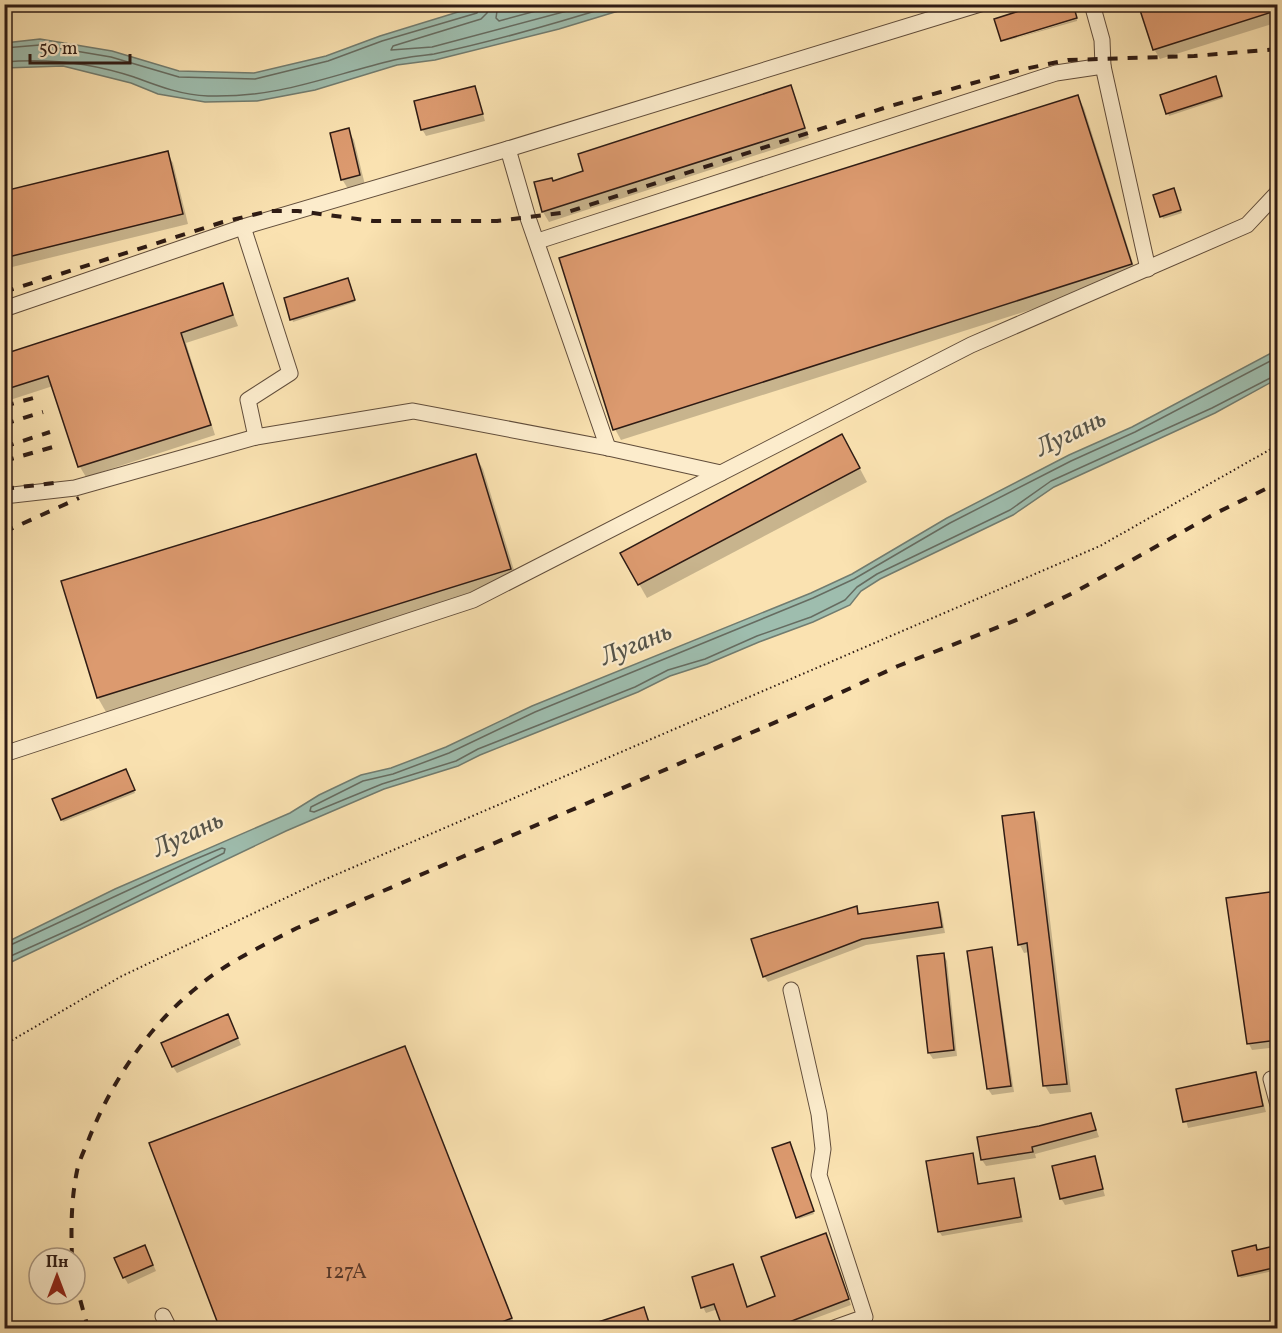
<svg xmlns="http://www.w3.org/2000/svg" width="1282" height="1333" viewBox="0 0 1282 1333" font-family="Vollkorn,serif">
	<style>
		.water { fill: #9ebdae; stroke: #717c70; stroke-width: 1.5 }
		.shadow { fill: #0003 }
		.lines { fill: none; stroke-linecap: round; stroke-linejoin: round }
		.shore { stroke: #666c61; stroke-width: 1.5 }
		.building { fill: #dc9a6f; stroke: #2e1b14; stroke-width: 1.5 }
		.minor-casing { stroke: #614d3b; stroke-width: 17 }
		.path { stroke: #2e1b14; stroke-width: 2; stroke-dasharray: 1.5 3; stroke-linecap: butt }
		.minor { stroke: #fceccc; stroke-width: 15 }
		.rail { stroke: #2e1b14; stroke-width: 4; stroke-dasharray: 10 10; stroke-linecap: butt }
		.labels { text-anchor: middle; dominant-baseline: central; stroke-width: 4.5; stroke-linejoin: round; paint-order: stroke }
		.number-label { font-size: 21px; fill: #5a3b2b }
		.water-label { font-size: 26px; font-style: italic; fill: #55544a; stroke: #fceccc }
	</style>
	<rect width="100%" height="100%" fill="#fae2b1"/>
	<filter id="stains"><feTurbulence type="fractalNoise" baseFrequency=".00333" numOctaves="4"/><feColorMatrix values="0 0 0 0 .2 0 0 0 0 .09 0 0 0 0 .02 0 0 0 .5 -.17"/></filter>
	<radialGradient id="worn" r=".72"><stop offset=".6" stop-color="#630" stop-opacity="0"/><stop offset="1" stop-color="#630" stop-opacity=".3"/></radialGradient>
	<g class="water">
		<path d="M484 4 638 5 559 29 435 60 397 65 315 90 257 101 205 102 158 94 131 83 63 66 5 68V43L40 39 112 51 179 71 254 73 326 56 380 36Z"/>
		<path d="M1277 350V379L1215 413 1054 487 1013 515 880 579 861 591 850 605 813 622 759 642 707 664 670 676 638 692 480 755 458 766 384 789 286 831 5 965V943L115 889 290 813 319 795 361 775 391 768 446 747 532 706 811 593 852 574 947 518 1069 455 1132 427Z"/>
	</g>
	<g class="shadow">
		<path d="M1278 4V22L1160 59 1154 49Z"/>
		<path d="M1077 19V21L1003 42Z"/>
		<path d="M1217 81 1223 98 1169 116 1162 96Z"/>
		<path d="M475 87 485 121 426 136 422 129Z"/>
		<path d="M790 87 809 138 549 222 543 212 536 184 553 183 585 172Z"/>
		<path d="M1078 97 1084 108 1137 276 621 440 615 429Z"/>
		<path d="M348 130 354 140 365 185 348 189 342 179Z"/>
		<path d="M167 153 173 163 188 224 4 269V193Z"/>
		<path d="M1174 192 1182 213 1163 219 1155 195Z"/>
		<path d="M349 283 355 302 293 322 292 319Z"/>
		<path d="M222 285 238 326 186 343 215 435 86 477 80 467 53 386 10 400 4 391V356Z"/>
		<path d="M850 450 867 482 647 598 639 584Z"/>
		<path d="M475 455 483 469 518 583 106 712 98 698 63 582Z"/>
		<path d="M127 773 135 793 63 822 54 800Z"/>
		<path d="M1033 813 1038 822 1071 1092 1050 1094 1045 1086 1029 952 1024 953 1020 945 1004 817Z"/>
		<path d="M1278 893V1047L1252 1050 1249 1044 1228 899Z"/>
		<path d="M938 904 941 910 945 933 866 945 768 982 764 976 856 908 861 915Z"/>
		<path d="M991 949 994 956 1014 1092 992 1095 988 1089Z"/>
		<path d="M943 954 947 961 957 1056 933 1059 929 1053Z"/>
		<path d="M231 1022 241 1045 177 1073 173 1067Z"/>
		<path d="M405 1047 516 1328H220Z"/>
		<path d="M1255 1074 1266 1112 1188 1128 1178 1090Z"/>
		<path d="M1091 1114 1099 1137 1035 1154 1036 1158 986 1166 982 1160 1029 1129Z"/>
		<path d="M791 1147 814 1214 799 1219 798 1217Z"/>
		<path d="M972 1154 979 1185 1014 1179 1023 1222 942 1236 939 1231Z"/>
		<path d="M1094 1158 1105 1196 1065 1205 1061 1198Z"/>
		<path d="M825 1235 851 1305 789 1328H725L718 1309 706 1313 703 1307 733 1266 747 1308 777 1297Z"/>
		<path d="M1278 1246V1270L1241 1278 1239 1275 1256 1247 1257 1251Z"/>
		<path d="M148 1253 156 1271 128 1284 124 1277Z"/>
	</g>
	<g class="lines">
		<g class="shore">
			<path d="M489 4 487 13 481 19 393 46 391 50 432 47 593 4"/>
			<path d="M498 4 496 18 499 21 562 4"/>
			<path d="M4 48 40 45 111 57 179 77 255 79 328 61 382 41 477 13 482 4"/>
			<path d="M4 62C49 58 92 63 134 77 158 86 181 95 208 96 280 98 327 76 394 60 407 57 421 56 434 54 496 41 557 23 618 4"/>
			<path d="M1278 357 1135 432 1071 461 950 523 854 579 813 598 535 712 449 753 393 774 363 781 311 807 310 811 314 812 382 784 456 761 478 749 635 687 668 670 705 659 757 636 811 617 845 600 857 587 877 574 1010 510 1051 481 1212 408 1278 374"/>
			<path d="M4 948 191 861 222 848 225 849 224 853 80 925 4 959"/>
		</g>
	</g>
	<g class="building">
		<path d="M1041 4H1073L1077 18 1001 41 994 19Z"/>
		<path d="M1138 4H1278V10L1153 50Z"/>
		<path d="M1216 76 1222 96 1166 114 1160 95Z"/>
		<path d="M791 85 805 128 542 212 534 182 552 178 553 181 583 171 578 154Z"/>
		<path d="M475 86 483 114 421 130 414 101Z"/>
		<path d="M1078 95 1132 264 613 430 559 258Z"/>
		<path d="M349 128 360 175 341 180 330 133Z"/>
		<path d="M168 151 183 214 4 258V191Z"/>
		<path d="M1174 188 1181 210 1160 217 1153 195Z"/>
		<path d="M348 278 355 300 290 320 284 298Z"/>
		<path d="M223 283 233 315 181 333 211 425 78 467 48 376 4 390V354Z"/>
		<path d="M842 434 860 468 638 585 620 553Z"/>
		<path d="M476 454 511 569 97 698 61 581Z"/>
		<path d="M126 769 135 790 61 820 52 799Z"/>
		<path d="M1034 812 1067 1084 1043 1086 1027 943 1018 945 1002 816Z"/>
		<path d="M1278 891V1003L1272 1004 1278 1040 1247 1044 1226 898Z"/>
		<path d="M938 902 942 927 862 939 763 977 751 939 857 906 858 914Z"/>
		<path d="M992 947 1011 1086 987 1089 967 951Z"/>
		<path d="M944 953 954 1050 928 1053 917 956Z"/>
		<path d="M228 1014 238 1038 172 1067 161 1043Z"/>
		<path d="M405 1046 512 1318 484 1329H220L149 1143Z"/>
		<path d="M1256 1072 1263 1106 1183 1122 1176 1089Z"/>
		<path d="M1091 1113 1096 1130 1032 1147 1033 1152 981 1160 977 1137 1039 1126Z"/>
		<path d="M790 1142 814 1211 796 1218 772 1148Z"/>
		<path d="M973 1153 978 1184 1014 1178 1021 1217 938 1232 926 1161Z"/>
		<path d="M1095 1156 1103 1189 1060 1199 1052 1166Z"/>
		<path d="M826 1233 849 1299 771 1329H723L714 1304 701 1308 692 1277 733 1264 747 1307 775 1296 761 1257Z"/>
		<path d="M145 1245 153 1265 123 1278 114 1258Z"/>
		<path d="M1256 1245 1257 1250 1278 1245V1267L1238 1276 1232 1251Z"/>
		<path d="M644 1307 651 1329H587L586 1326Z"/>
	</g>
	<g class="lines">
		<g class="minor-casing">
			<g id="minor">
				<path d="M1092 4 1102 40 1103 66 1148 269"/>
				<path d="M508 149 528 218 608 448"/>
				<path d="M243 227 290 373 248 400 256 437"/>
				<path d="M538 241 1056 73 1103 66"/>
				<path d="M4 309 243 227 508 149 980 4"/>
				<path d="M4 496 75 488 256 437 413 411 608 448 721 473"/>
				<path d="M4 754 473 600 971 345 1247 225 1278 192"/>
				<path d="M791 990 819 1114 823 1149 819 1175 865 1317 834 1328"/>
				<path d="M1271 1079 1278 1105"/>
				<path d="M163 1316 169 1328"/>
			</g>
		</g>
		<path class="path" d="M4 1045 120 977 319 882 1100 546 1278 445"/>
		<use href="#minor" class="minor"/>
		<g class="rail">
			<path d="M4 292 223 222 269 211H298L373 221H497L568 212 890 106 1024 69 1068 60 1194 56 1278 49"/>
			<path d="M4 406 41 396"/>
			<path d="M4 424 43 412"/>
			<path d="M4 447 50 432"/>
			<path d="M4 461 53 447"/>
			<path d="M4 489 62 482"/>
			<path d="M4 532 79 498"/>
			<path d="M72 1258C71 1229 71 1200 77 1171 79 1161 84 1151 88 1141 111 1083 146 1029 195 989 225 963 262 946 297 928L797 713 898 666 1019 619 1075 592 1216 513 1278 483"/>
			<path d="M75 1281 88 1328"/>
		</g>
	</g>
	<g class="labels">
		<g class="number-label">
			<text x="346" y="1272">127А</text>
		</g>
		<g class="water-label">
			<text transform="translate(1071 434) rotate(-26)">Лугань</text>
			<text transform="translate(636 645) rotate(-22)">Лугань</text>
			<text transform="translate(188 835) rotate(-25)">Лугань</text>
		</g>
	</g>
	<rect width="1282" height="1333" fill="none" stroke="#fae2b1" stroke-width="24"/>
	<rect x="6" y="6" width="1270" height="1321" fill="none" stroke="#2e1b14" stroke-width="3"/>
	<rect x="12" y="12" width="1258" height="1309" fill="none" stroke="#2e1b14" stroke-width="1.5"/>
	<g transform="translate(57 1276)"><circle r="28" fill="#fceccc" stroke="#aa9882" stroke-width="1.5"/>
	<path d="M0-4.5L10 22L0 15L-10 22Z" fill="#8f2418"/>
	<text y="-9" font-size="16" font-weight="bold" text-anchor="middle" fill="#2e1b14">Пн</text>
	</g>
	<path d="M30 54v9h100v-9" fill="none" stroke="#2e1b14" stroke-width="3"/>
	<text x="39" y="54" font-size="18" fill="#2e1b14" stroke="#fceccc" stroke-width="4.5" paint-order="stroke">50 m</text>
	<rect width="100%" height="100%" filter="url(#stains)"/>
	<rect width="100%" height="100%" fill="url(#worn)"/>
</svg>
